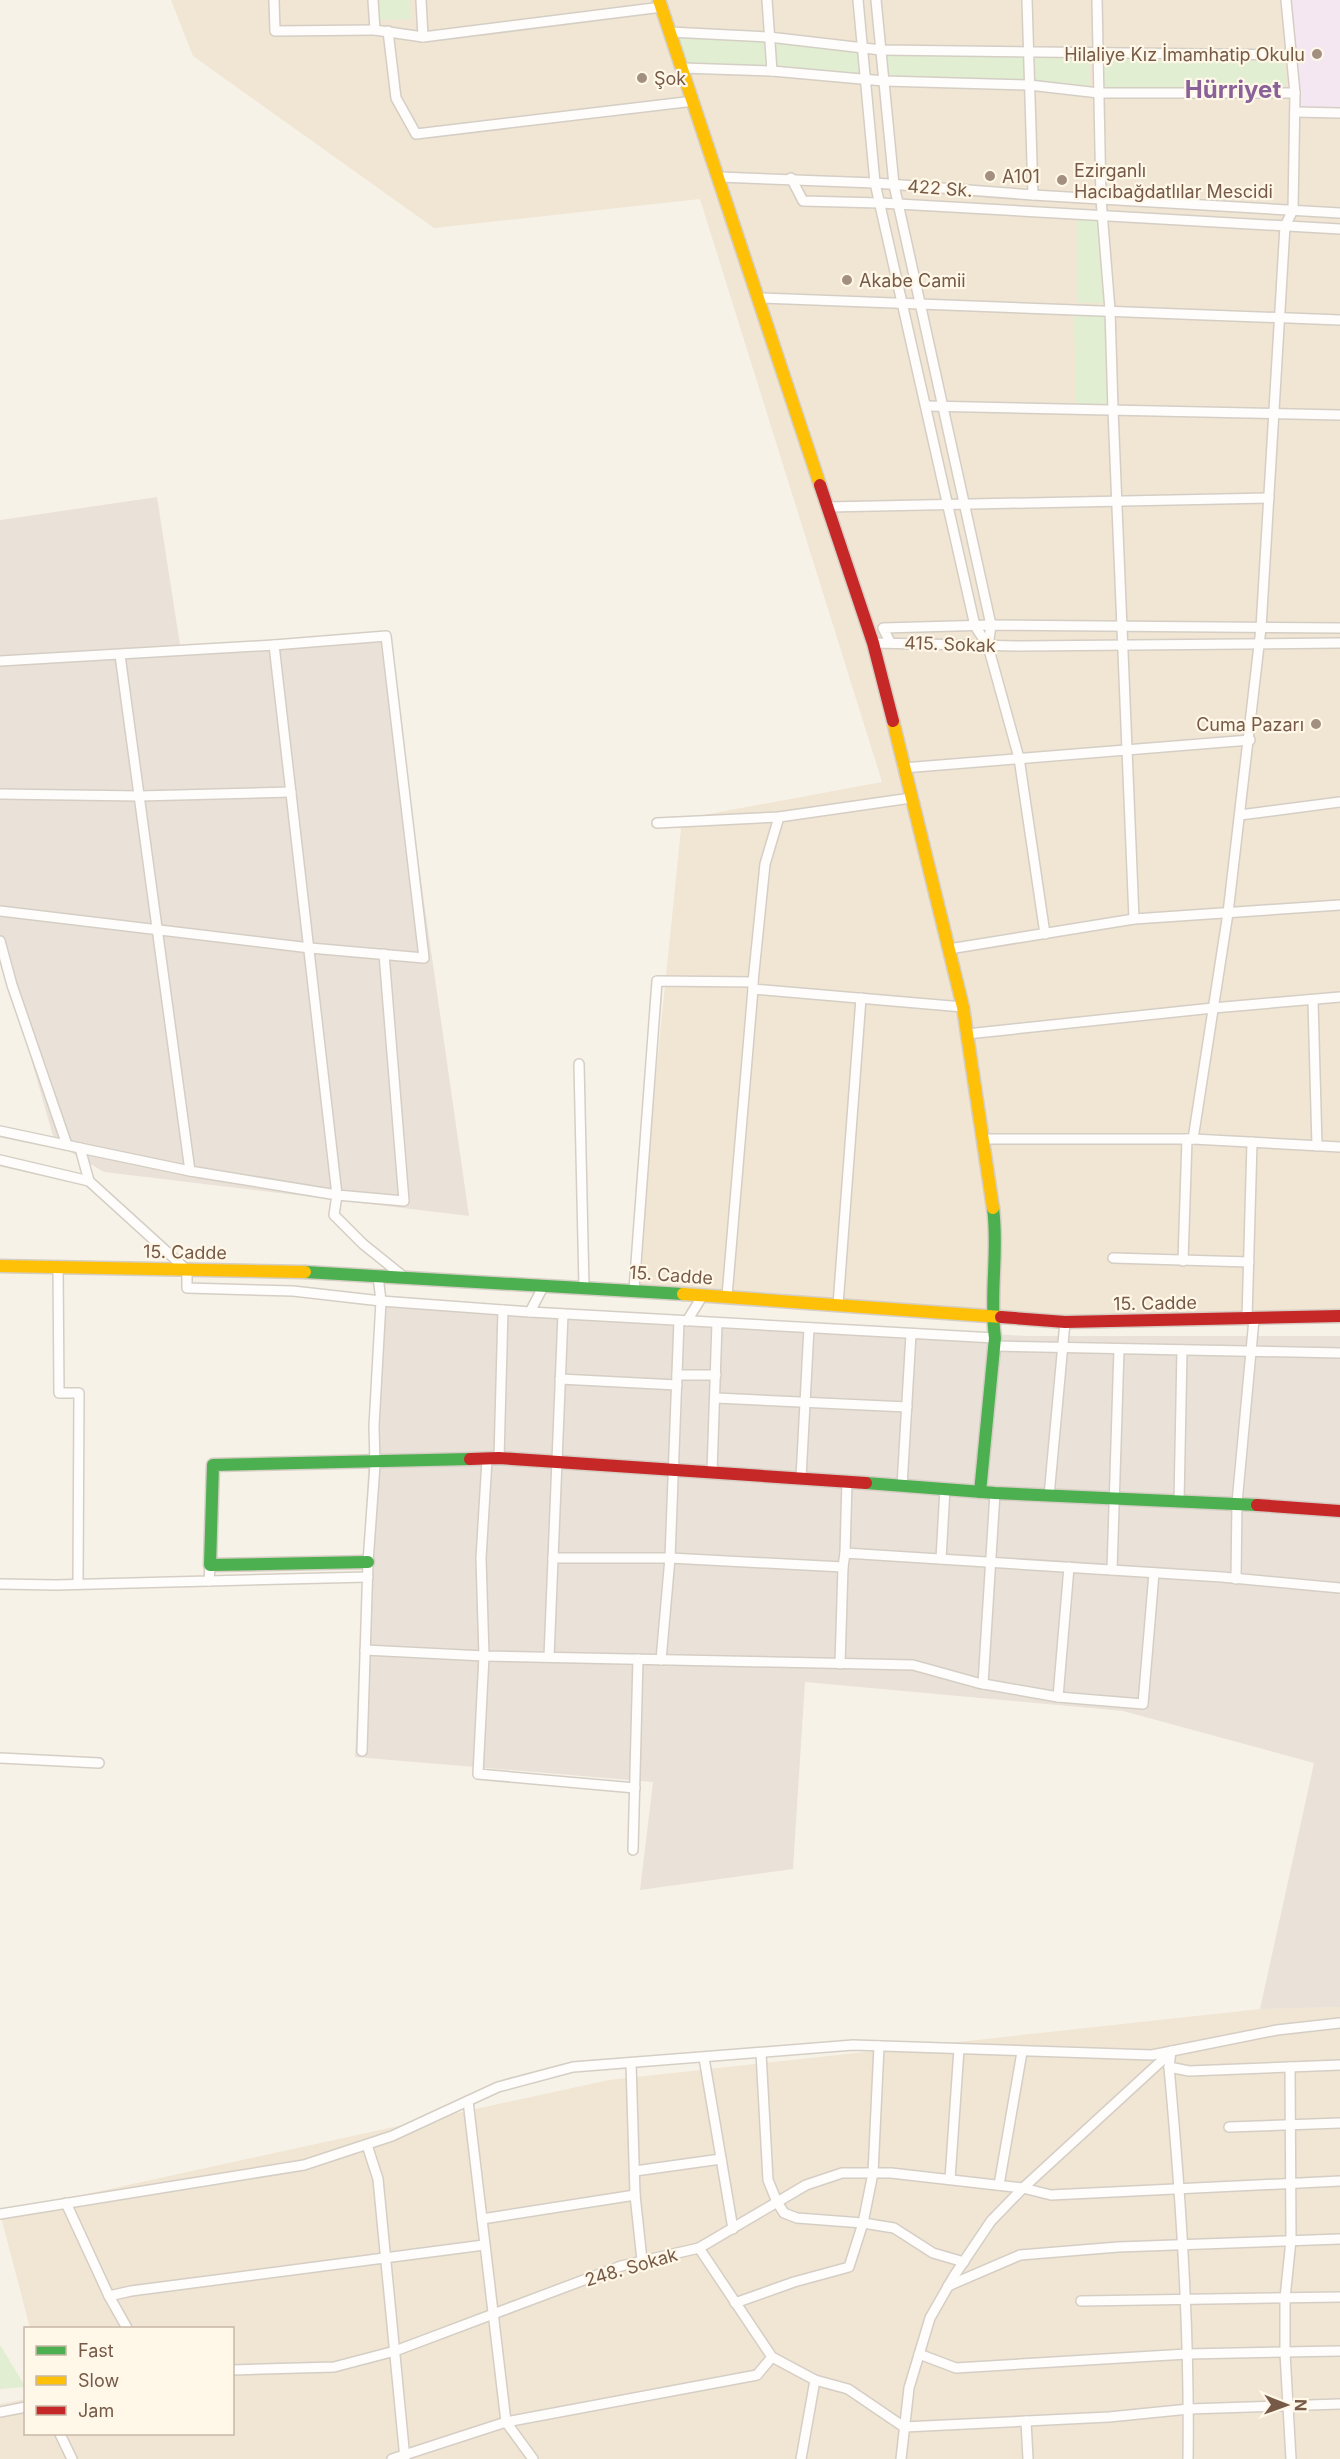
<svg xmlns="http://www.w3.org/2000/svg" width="1340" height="2459" viewBox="0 0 1340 2459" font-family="Inter,sans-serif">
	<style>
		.residential { fill: #f1e5d4 }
		.industrial { fill: #eae2d9 }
		.education { fill: #f4e7f1 }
		.green { fill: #e1eed1 }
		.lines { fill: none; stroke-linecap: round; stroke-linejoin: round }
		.street-casing { stroke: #d5cec5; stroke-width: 12 }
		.fast-casing { stroke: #d6cec4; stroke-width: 15 }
		.slow-casing { stroke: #d6cec4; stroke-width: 15 }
		.jam-casing { stroke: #d6cec4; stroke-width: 15 }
		.street { stroke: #fefdfb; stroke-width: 9 }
		.fast { stroke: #4caf50; stroke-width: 12 }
		.slow { stroke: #ffc107; stroke-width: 12 }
		.jam { stroke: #c62828; stroke-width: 12 }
		.poi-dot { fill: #a38f7f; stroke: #fff7e8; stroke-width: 2 }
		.labels { text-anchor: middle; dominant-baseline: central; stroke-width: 4.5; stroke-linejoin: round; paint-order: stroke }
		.poi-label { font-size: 18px; fill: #765a47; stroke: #fff7e8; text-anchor: start }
		.street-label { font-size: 18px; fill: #765a47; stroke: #fff7e8 }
		.district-label { font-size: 24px; font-weight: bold; fill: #89629a; stroke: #fff7e8 }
	</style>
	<rect width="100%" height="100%" fill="#f7f2e7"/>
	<g class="residential">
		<path d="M171 0H1340V1318L1016 1319 634 1290 682 819 882 782 700 199 434 228 193 56Z"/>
		<path d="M1340 2007V2459H0V2404L25 2399 26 2434H232V2328H30L0 2213 609 2080 1260 2009Z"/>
	</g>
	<g class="industrial">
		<path d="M157 497 181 651 386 636 469 1216 104 1172 55 1143 0 950V520Z"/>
		<path d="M376 1297 1027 1336H1340V2007L1260 2009 1314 1763 1123 1711 805 1682 793 1869 640 1890 653 1782 355 1757Z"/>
	</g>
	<path class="education" d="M1289 0H1340V110L1298 108Z"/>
	<g class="green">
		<path d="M379 0H410L411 19 380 20Z"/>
		<path d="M670 32 862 48 865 80 683 68Z"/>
		<path d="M884 53 1024 56V81L888 77Z"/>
		<path d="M1090 57V87L1033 80 1034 58Z"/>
		<path d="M1103 58 1284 62 1286 87 1103 88Z"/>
		<path d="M1077 219 1100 220 1106 303H1078Z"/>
		<path d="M1074 313 1106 314 1108 404H1076Z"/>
		<path d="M0 2345 25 2386V2387L0 2389Z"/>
	</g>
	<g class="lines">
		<g class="street-casing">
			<g id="street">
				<path d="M274 0 275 31 375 30"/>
				<path d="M373 0 375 30 423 37"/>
				<path d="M421 0 423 37 662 7"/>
				<path d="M767 0 772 71"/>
				<path d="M858 0 875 183 975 626 988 646 1019 758 1045 934"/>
				<path d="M876 0 894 185 991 625 988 646"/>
				<path d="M1027 0 1033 195"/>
				<path d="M1097 0 1101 199 1110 310 1113 410 1134 919"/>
				<path d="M388 31 396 98 416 134 694 101"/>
				<path d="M670 32 769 37 881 50 1292 55"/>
				<path d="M683 68 772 71 884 81 1029 85 1099 93H1295"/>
				<path d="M1295 112 1340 113"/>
				<path d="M719 177 875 183 1033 195 1340 213"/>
				<path d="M791 178 803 201 880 203 1340 229"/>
				<path d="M759 298 1340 320"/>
				<path d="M926 406 1340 415"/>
				<path d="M827 507 1269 498"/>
				<path d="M890 642 883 628 991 625 1340 628"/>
				<path d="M873 643 1021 646 1340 643"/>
				<path d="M274 645 337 1195 404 1201 384 954"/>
				<path d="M120 655 190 1171"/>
				<path d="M0 661 274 645 386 636 424 958 310 948 0 911"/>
				<path d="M903 768 1250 740"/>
				<path d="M0 794 139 796 291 792"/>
				<path d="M1240 815 1340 802"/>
				<path d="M657 823 779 817 911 798"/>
				<path d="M0 941 12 985 67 1145"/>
				<path d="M949 949 1134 919 1340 905"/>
				<path d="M753 982 765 864 779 817"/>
				<path d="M1313 1001 1317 1146"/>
				<path d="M967 1034 1213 1008 1340 997"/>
				<path d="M579 1064 584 1287"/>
				<path d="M0 1131 80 1148 89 1181 187 1270V1288L293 1291 381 1301 530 1312 995 1338"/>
				<path d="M982 1139H1193L1340 1147"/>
				<path d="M1193 1139 1228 913 1261 628 1285 226 1293 210 1295 93 1286 0"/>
				<path d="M80 1148 190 1171 337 1195 334 1215 363 1244 404 1277"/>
				<path d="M0 1160 89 1181"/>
				<path d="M1113 1258 1249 1262"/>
				<path d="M1183 1261 1187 1139"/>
				<path d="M58 1267 59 1393H79L78 1584"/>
				<path d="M634 1290 657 981 753 982V989L963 1007"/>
				<path d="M727 1296 753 989"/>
				<path d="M838 1305 861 998"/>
				<path d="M530 1312 544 1285"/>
				<path d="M1247 1319 1252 1142"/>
				<path d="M687 1321 703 1295"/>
				<path d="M994 1346 1340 1353"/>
				<path d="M677 1375H716"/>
				<path d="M560 1379 677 1385"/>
				<path d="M716 1398 907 1407"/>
				<path d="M499 1458 503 1310"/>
				<path d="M487 1460 481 1558 484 1656 478 1774 635 1788"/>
				<path d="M712 1472 717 1323"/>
				<path d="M801 1478 809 1328"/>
				<path d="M902 1486 911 1334"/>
				<path d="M1049 1496 1065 1322"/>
				<path d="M1179 1502 1182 1350"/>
				<path d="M845 1553 847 1481"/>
				<path d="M553 1558H670L843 1567 845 1553 1222 1577 1340 1588"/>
				<path d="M941 1559 945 1489"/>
				<path d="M1112 1570 1119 1349"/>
				<path d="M1236 1579 1237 1503 1254 1319"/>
				<path d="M209 1581 368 1577"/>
				<path d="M0 1584 56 1585 209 1581 210 1565"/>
				<path d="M365 1650 484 1656 913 1665 978 1683 1058 1697 1143 1704 1154 1573"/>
				<path d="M549 1657 563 1314"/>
				<path d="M661 1660 670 1558 679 1321"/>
				<path d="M840 1664 843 1567"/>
				<path d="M983 1684 995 1493"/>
				<path d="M1058 1697 1069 1567"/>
				<path d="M362 1751 368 1562 375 1465 374 1426 381 1301 378 1276"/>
				<path d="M0 1758 99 1763"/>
				<path d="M633 1850 638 1659"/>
				<path d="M1171 2051 1169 2067C1181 2197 1190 2328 1188 2459"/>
				<path d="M761 2053 768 2180 777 2202 784 2213 797 2218 863 2223 894 2228 933 2253 964 2262"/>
				<path d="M704 2058 733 2229"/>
				<path d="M631 2063 635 2195 642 2260"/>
				<path d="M1169 2067 1189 2071 1340 2065"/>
				<path d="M1290 2067 1291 2240 1285 2298V2353L1291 2459"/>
				<path d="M468 2101 506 2422 533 2459"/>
				<path d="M1229 2127 1340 2123"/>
				<path d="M367 2145 378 2179 405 2459"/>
				<path d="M635 2171 721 2159"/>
				<path d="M950 2179 959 2049"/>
				<path d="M999 2185 1022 2052"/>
				<path d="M66 2203 109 2296 131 2291 484 2245"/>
				<path d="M0 2214 304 2165 392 2136 498 2087 573 2067 853 2045 1152 2055 1277 2030 1340 2023"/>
				<path d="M482 2219 635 2195"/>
				<path d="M699 2248 772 2357 815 2380 848 2389 904 2427 1109 2417 1189 2409 1340 2404"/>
				<path d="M948 2286 1020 2255 1118 2247 1340 2239"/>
				<path d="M109 2296 127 2328"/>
				<path d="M1081 2301 1340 2297"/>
				<path d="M735 2303 794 2282 849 2267 863 2223 873 2173 879 2046"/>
				<path d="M919 2354 956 2368 1187 2354 1340 2351"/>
				<path d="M232 2370 334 2367 395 2351 621 2266 699 2248 806 2185 842 2173H891L1023 2188 1051 2195 1340 2181"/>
				<path d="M0 2412 26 2407"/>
				<path d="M1026 2421 1028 2459"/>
				<path d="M60 2434 72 2459"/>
				<path d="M392 2459 506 2422 757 2375 772 2357"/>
				<path d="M801 2459 815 2380"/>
				<path d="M901 2459 909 2388 930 2318 954 2276 991 2221 1023 2188 1170 2053"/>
			</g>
		</g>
		<g class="fast-casing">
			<g id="fast">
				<path d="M305 1272 683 1294"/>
				<path d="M866 1483 995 1493 1257 1505"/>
				<path d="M980 1492 995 1338C989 1295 999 1251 993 1208"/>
				<path d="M368 1562 210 1565 213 1465 470 1459"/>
			</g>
		</g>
		<g class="slow-casing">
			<g id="slow">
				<path d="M659 0 820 485"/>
				<path d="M893 721 963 1007 993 1208"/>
				<path d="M0 1266 305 1272"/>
				<path d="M683 1294 1001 1317"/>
			</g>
		</g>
		<g class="jam-casing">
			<g id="jam">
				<path d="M820 485 873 643 893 721"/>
				<path d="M1001 1317 1065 1322 1340 1316"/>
				<path d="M470 1459 499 1458 866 1483"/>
				<path d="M1257 1505 1340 1511"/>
			</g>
		</g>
		<use href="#street" class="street"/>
		<use href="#fast" class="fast"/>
		<use href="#slow" class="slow"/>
		<use href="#jam" class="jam"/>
	</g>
	<g class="poi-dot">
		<circle cx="1317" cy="54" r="6"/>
		<circle cx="642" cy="78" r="6"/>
		<circle cx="990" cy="176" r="6"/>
		<circle cx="1062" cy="180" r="6"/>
		<circle cx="847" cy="280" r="6"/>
		<circle cx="1316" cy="724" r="6"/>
	</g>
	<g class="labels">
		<g class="poi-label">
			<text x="1305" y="54" text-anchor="end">Hilaliye Kız İmamhatip Okulu</text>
			<text x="654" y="78">Şok</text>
			<text x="1074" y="170">Ezirganlı<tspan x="1074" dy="21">Hacıbağdatlılar Mescidi</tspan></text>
			<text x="1002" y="176">A101</text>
			<text x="859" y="280">Akabe Camii</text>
			<text x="1304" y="724" text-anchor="end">Cuma Pazarı</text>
		</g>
		<g class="street-label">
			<text transform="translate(940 188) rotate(4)">422 Sk.</text>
			<text transform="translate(950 644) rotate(2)">415. Sokak</text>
			<text transform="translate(185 1252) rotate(1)">15. Cadde</text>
			<text transform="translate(671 1275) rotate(4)">15. Cadde</text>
			<text transform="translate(1155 1303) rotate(-1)">15. Cadde</text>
			<text transform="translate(631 2267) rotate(-16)">248. Sokak</text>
		</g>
		<g class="district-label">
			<text x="1233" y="89">Hürriyet</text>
		</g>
	</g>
	<rect x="24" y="2327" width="210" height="108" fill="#fff7e8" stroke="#c8b8a8" stroke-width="1.5"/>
	<rect x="36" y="2346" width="30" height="9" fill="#4caf50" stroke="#c8b8a8" stroke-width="1.5"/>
	<text x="78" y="2357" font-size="18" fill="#765a47">Fast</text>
	<rect x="36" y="2376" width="30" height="9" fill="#ffc107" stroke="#c8b8a8" stroke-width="1.5"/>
	<text x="78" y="2387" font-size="18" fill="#765a47">Slow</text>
	<rect x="36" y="2406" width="30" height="9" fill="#c62828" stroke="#c8b8a8" stroke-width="1.5"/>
	<text x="78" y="2417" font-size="18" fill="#765a47">Jam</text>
	<g transform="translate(1286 2405) rotate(91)" stroke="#fff7e8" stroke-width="4.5" paint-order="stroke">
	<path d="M0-4.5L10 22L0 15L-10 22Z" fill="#765a47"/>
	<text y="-9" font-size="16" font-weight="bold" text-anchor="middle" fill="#765a47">N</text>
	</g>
</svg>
